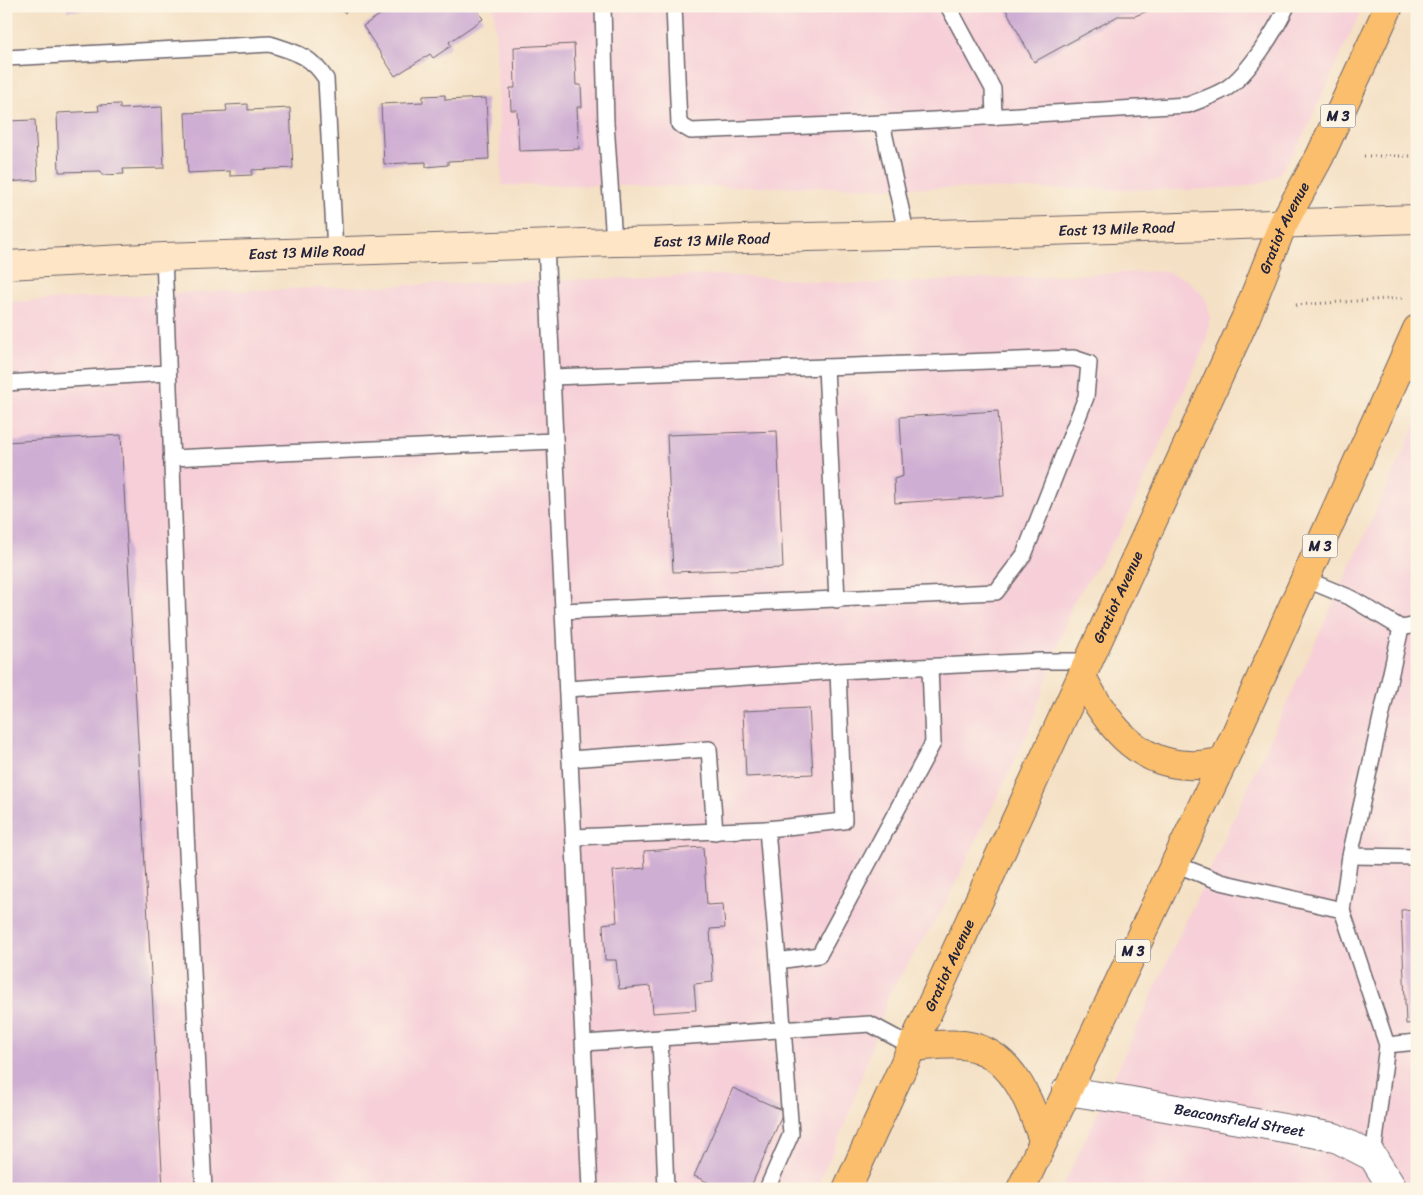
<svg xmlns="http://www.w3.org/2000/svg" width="1423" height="1195" viewBox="0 0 1423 1195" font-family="Sriracha,sans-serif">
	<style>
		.built { fill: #f6cfd8 }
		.building { fill: #cfaed3 }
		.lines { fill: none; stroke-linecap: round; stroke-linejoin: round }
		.service-casing { stroke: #6c646b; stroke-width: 18 }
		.minor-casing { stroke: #6c646b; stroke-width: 30 }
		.secondary-casing { stroke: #6c646b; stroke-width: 30 }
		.primary-casing { stroke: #6c646b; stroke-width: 30 }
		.path { stroke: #6c646b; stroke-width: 3; stroke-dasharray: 1 4; stroke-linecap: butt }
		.service { stroke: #fff; stroke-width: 15 }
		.minor { stroke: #fff; stroke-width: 28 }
		.secondary { stroke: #fde5c5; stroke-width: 28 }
		.primary { stroke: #fabe6d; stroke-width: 28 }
		.labels { text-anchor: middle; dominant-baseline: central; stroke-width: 5; stroke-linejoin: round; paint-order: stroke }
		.shield { fill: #fcf5e5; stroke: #63616e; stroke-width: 1 }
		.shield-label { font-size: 14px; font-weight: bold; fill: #22223b }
		.street-label { font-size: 15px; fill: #22223b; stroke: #fcf5e5 }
	</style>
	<rect width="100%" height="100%" fill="#fcf5e5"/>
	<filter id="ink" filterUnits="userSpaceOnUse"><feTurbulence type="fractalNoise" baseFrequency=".02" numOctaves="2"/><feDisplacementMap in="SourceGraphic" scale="10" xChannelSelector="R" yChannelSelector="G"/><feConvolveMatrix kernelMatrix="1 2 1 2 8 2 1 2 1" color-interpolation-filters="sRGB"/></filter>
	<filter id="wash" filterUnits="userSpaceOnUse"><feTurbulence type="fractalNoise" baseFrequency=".0096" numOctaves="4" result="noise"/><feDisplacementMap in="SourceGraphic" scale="20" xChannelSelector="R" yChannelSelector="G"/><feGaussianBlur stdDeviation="1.12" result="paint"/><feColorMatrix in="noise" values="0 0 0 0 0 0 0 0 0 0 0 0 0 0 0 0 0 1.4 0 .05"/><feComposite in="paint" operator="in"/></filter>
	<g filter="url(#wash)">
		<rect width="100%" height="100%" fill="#f4e0c4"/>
		<g class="built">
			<path d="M494 6H1363L1302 139 1280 173 1268 181 1241 187 1188 190 502 185Z"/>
			<path d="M1163 271 1186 279 1202 294 1207 303 1210 317 1206 342 1130 512 1119 533 1072 604 1031 726 959 876 940 914 890 992 847 1121 816 1189H6V302L225 291 719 275 862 284Z"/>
			<path d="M1417 422V1189H1062L1375 513Z"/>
		</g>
		<g id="blocks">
			<g class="building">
				<path d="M67 6H127V8L67 11Z"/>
				<path d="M331 6H348L345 13Z"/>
				<path d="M393 6H475L483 19 449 42 451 46 433 58 430 54 395 76 363 26Z"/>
				<path d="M1004 6H1160L1135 16H1118L1034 62Z"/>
				<path d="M574 44 576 85H581L582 107H577L579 149 519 151 517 110H511L510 88H515L514 47Z"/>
				<path d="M445 95V100L486 98 489 159 448 161V165L426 167V162L384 164 381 104 423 102V96Z"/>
				<path d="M120 104V109L162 107 164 168 123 169 124 174 102 175 101 171 59 172 57 113 99 111 98 105Z"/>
				<path d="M248 104V110L290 108 293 168 252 170V175L230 176V171L188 173 185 113 227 111 226 105Z"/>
				<path d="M35 120 38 180 6 182V121Z"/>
				<path d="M998 411 1004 496 895 503 894 479 903 476 900 417Z"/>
				<path d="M777 431 783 568 673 572 667 435Z"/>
				<path d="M121 435 163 1189H6V442Z"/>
				<path d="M809 708 813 774 746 777 743 711Z"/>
				<path d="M703 847 707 905 723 904 725 928 710 929 713 982 694 984 696 1010 653 1013 651 986 619 989 616 960H605L603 924 617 922 613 871 645 868 644 851Z"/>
				<path d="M1417 909V1023L1406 1024 1401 910Z"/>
				<path d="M733 1088 784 1111 750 1189H723L694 1176Z"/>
			</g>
		</g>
	</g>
	<g filter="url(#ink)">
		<use href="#blocks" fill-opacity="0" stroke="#6c646b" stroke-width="1"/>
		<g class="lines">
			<g class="service-casing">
				<g id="service">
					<path d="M603 6 606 123 614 242"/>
					<path d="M674 6 679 124 691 131 882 123 907 236"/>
					<path d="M948 6 993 89 994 117"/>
					<path d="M6 58 270 44C297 53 310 55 326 79L335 251"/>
					<path d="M882 123 1188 105C1201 100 1216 95 1227 88 1249 73 1276 30 1287 6"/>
					<path d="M546 245 590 1189"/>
					<path d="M164 257 186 832 204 1189"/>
					<path d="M826 367 837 600"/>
					<path d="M552 377 1074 358 1089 363 1086 397 1024 555 996 592 563 611"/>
					<path d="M6 383 167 373"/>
					<path d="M171 458 555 441"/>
					<path d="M1305 579 1351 598 1401 628 1350 856 1342 910"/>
					<path d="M1401 628 1417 625"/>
					<path d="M838 671 844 821 767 829 778 961 819 955 933 743 930 667"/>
					<path d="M567 689 838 671 1040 661H1089"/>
					<path d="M570 759 709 749 715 832"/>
					<path d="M574 837 767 829"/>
					<path d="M1350 856 1417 857"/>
					<path d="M1175 864 1221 882 1342 910 1387 1045 1373 1157"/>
					<path d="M660 1038 666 1189"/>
					<path d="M584 1043 870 1024 913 1047"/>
					<path d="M1387 1045 1417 1042"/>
					<path d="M767 1189 791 1134 778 961"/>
				</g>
			</g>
			<g class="minor-casing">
				<g id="minor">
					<path id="s1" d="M1066 1091 1120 1099 1334 1137 1373 1157 1393 1189"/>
				</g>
			</g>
			<g class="secondary-casing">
				<g id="secondary">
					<path id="s2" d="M6 265 164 257 614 242C678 242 743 239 807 237 1010 233 1214 226 1417 219"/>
				</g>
			</g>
			<g class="primary-casing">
				<g id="primary">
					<path d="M1082 677C1105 720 1134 764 1189 765 1200 766 1212 763 1223 762"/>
					<path d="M913 1047C929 1046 947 1043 963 1045 1012 1051 1029 1100 1043 1140"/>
					<path id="s3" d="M847 1189 1246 317 1283 224 1320 156 1389 6"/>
					<path d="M1021 1189 1223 762 1417 329"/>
				</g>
			</g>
			<g class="path">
				<path d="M1364 156H1417"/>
				<path d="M1296 305 1402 298"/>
			</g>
			<use href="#service" class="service"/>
			<use href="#minor" class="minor"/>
			<use href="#secondary" class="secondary"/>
			<use href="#primary" class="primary"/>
		</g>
	</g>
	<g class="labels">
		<g class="shield">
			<rect x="1320.5" y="104.5" width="35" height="23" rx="4"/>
			<rect x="1302.5" y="534.5" width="35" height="23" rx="4"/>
			<rect x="1115.5" y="939.5" width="35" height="23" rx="4"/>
		</g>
		<g class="shield-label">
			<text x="1338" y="116">M 3</text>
			<text x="1320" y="546">M 3</text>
			<text x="1133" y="951">M 3</text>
		</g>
		<g class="street-label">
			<text stroke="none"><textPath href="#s2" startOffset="1111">East 13 Mile Road</textPath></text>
			<text stroke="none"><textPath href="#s3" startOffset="1056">Gratiot Avenue</textPath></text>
			<text stroke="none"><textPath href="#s2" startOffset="706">East 13 Mile Road</textPath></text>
			<text stroke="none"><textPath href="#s2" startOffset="301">East 13 Mile Road</textPath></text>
			<text stroke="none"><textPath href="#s3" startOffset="651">Gratiot Avenue</textPath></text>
			<text stroke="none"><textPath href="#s3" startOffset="246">Gratiot Avenue</textPath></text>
			<text stroke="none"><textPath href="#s1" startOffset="176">Beaconsfield Street</textPath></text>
		</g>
	</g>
	<rect width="1423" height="1195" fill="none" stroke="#fcf5e5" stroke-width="25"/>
</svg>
